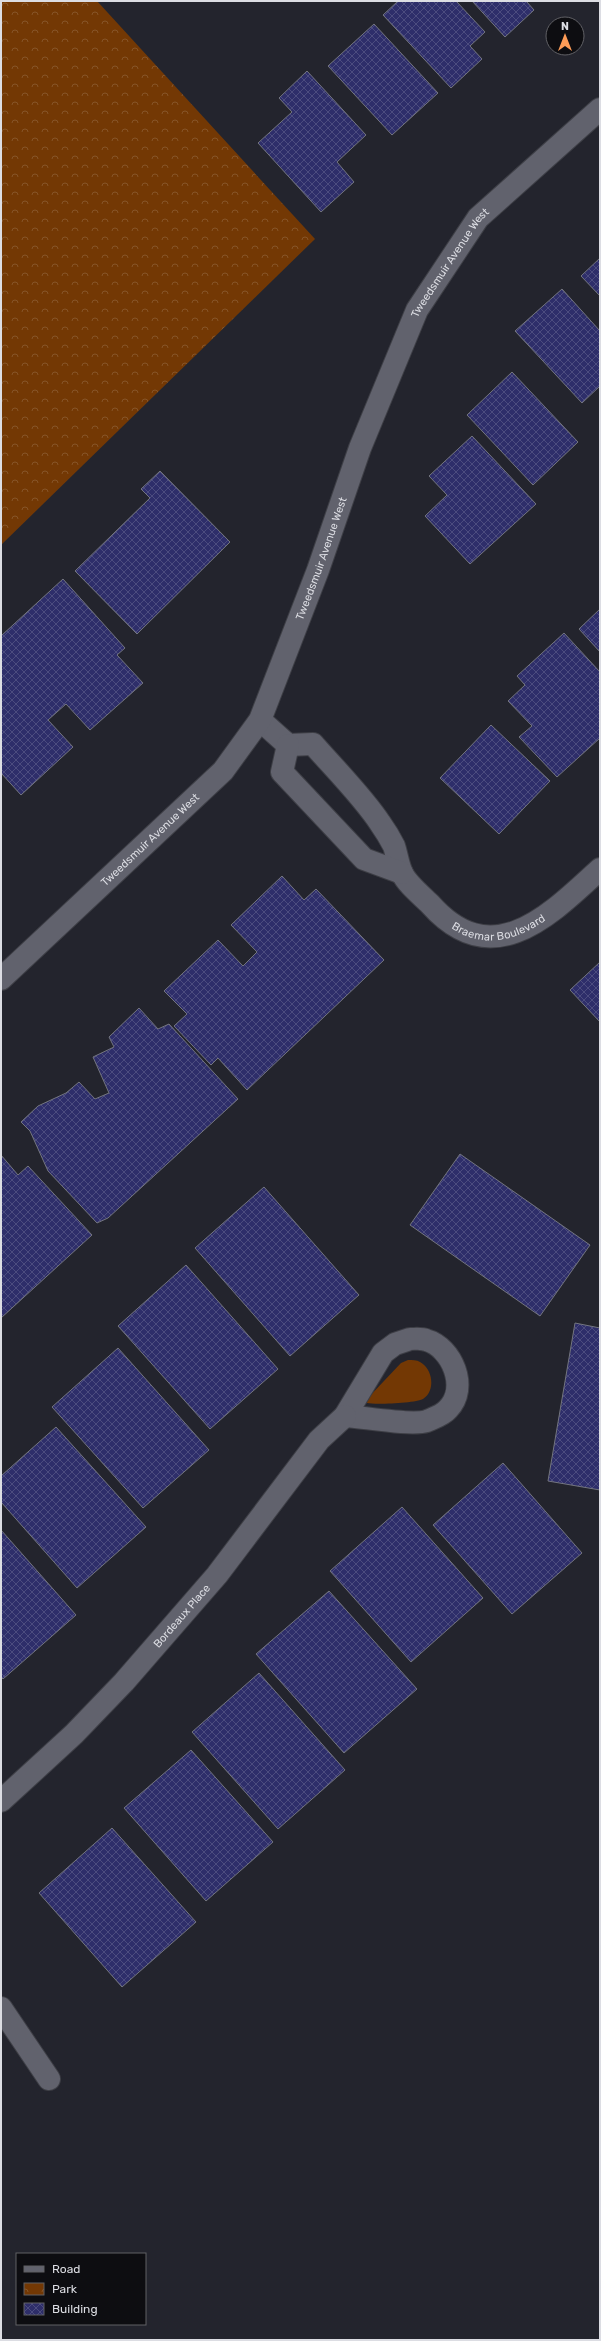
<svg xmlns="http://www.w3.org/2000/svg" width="601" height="2341" viewBox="0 0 601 2341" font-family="Rubik,sans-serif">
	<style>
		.green { fill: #733804 }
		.park { fill: url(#park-crowns) }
		.building { fill: url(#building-cross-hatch); stroke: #73757f }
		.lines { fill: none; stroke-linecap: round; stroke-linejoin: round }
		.minor-casing { stroke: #3e3f46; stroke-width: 24 }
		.minor { stroke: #61626d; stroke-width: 22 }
		.labels { text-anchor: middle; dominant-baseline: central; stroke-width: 3; stroke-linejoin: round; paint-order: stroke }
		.street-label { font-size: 11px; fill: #dcdde3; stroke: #0d0d11 }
	</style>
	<defs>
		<pattern id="park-crowns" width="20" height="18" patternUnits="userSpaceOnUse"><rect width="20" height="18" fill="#733804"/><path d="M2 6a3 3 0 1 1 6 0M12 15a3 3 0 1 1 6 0" fill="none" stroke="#865428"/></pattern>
		<pattern id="building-cross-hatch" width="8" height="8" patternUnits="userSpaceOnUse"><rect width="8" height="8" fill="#2e2e6a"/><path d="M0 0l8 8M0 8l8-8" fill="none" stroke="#4c4c7f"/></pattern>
	</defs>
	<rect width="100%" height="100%" fill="#23242d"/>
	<path class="green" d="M408 1360C412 1360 417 1360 420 1362 433 1369 436 1391 423 1399 416 1403 375 1405 367 1403L366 1400 401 1363Z"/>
	<path class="park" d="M1 1H97L315 239 1 545Z"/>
	<g class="building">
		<path d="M398 1H456L485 32 470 46 482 59 451 88 383 15Z"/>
		<path d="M472 1H526L534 10 505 37Z"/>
		<path d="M374 24 438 93 392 135 328 66Z"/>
		<path d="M307 71 366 135 337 162 354 182 321 212 258 143 292 112 279 98Z"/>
		<path d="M600 258V296L581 276Z"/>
		<path d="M562 289 600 331V386L582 403 515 331Z"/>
		<path d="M512 372 578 442 533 485 467 415Z"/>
		<path d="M472 436 536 504 470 564 425 516 447 495 429 476Z"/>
		<path d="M160 471 230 542 137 634 75 571 150 498 141 489Z"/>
		<path d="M63 579 125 648 117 655 143 683 90 730 66 704 48 720 73 747 21 795 1 773V636Z"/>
		<path d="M600 609V652L579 629Z"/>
		<path d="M564 633 600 672V738L557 777 519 737 532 726 508 701 525 685 517 676Z"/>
		<path d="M491 725 550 781 499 834 440 778Z"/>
		<path d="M282 876 304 900 316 889 384 960 247 1090 218 1058 211 1065 174 1026 187 1014 164 991 218 940 243 966 257 952 231 925Z"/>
		<path d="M600 962V1022L570 990Z"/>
		<path d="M139 1008 158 1029 169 1024 238 1099 108 1218 97 1223 48 1171 30 1131 21 1122 38 1106 66 1093 79 1082 95 1099 109 1093 93 1057 114 1047 109 1037Z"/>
		<path d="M460 1154 590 1245 540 1316 410 1225Z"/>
		<path d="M1 1155 18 1175 28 1166 92 1235 1 1318Z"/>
		<path d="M264 1187 359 1295 290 1356 195 1248Z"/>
		<path d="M186 1265 278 1369 210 1429 118 1326Z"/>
		<path d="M575 1323 600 1328V1490L548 1481Z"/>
		<path d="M118 1348 209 1450 143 1508 52 1407Z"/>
		<path d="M56 1427 146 1527 77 1588 1 1502V1476Z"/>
		<path d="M503 1463 582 1553 512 1614 433 1525Z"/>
		<path d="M402 1507 483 1598 411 1662 330 1571Z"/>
		<path d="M1 1530 76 1615 3 1679 1 1677Z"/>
		<path d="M329 1591 417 1689 344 1753 256 1654Z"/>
		<path d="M259 1673 345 1770 278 1829 192 1732Z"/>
		<path d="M191 1750 273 1842 206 1901 124 1808Z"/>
		<path d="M112 1828 196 1922 122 1987 39 1893Z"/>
	</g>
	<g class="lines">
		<g class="minor-casing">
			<g id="minor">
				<path id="s1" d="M260 720 288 745 313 744C334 768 363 797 380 823 385 830 390 838 394 846 397 855 398 865 402 873 407 884 421 895 430 904 492 974 549 916 600 869"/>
				<path d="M288 745 282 772 364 859 402 873"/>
				<path id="s2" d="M1 979 223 771 260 720 318 570 360 448 417 310 478 218 600 109"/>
				<path d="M410 1339C415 1339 421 1338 426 1340 452 1347 469 1388 448 1409 443 1415 434 1418 427 1421 411 1426 363 1417 345 1416L383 1353 395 1344Z"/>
				<path id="s3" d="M1 1801 74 1734 124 1682 217 1575 319 1440 345 1416"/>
				<path d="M1 2008 49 2079"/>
			</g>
		</g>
		<use href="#minor" class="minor"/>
	</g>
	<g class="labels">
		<g class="street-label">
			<text stroke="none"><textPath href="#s2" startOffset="864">Tweedsmuir Avenue West</textPath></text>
			<text stroke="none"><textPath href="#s2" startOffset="540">Tweedsmuir Avenue West</textPath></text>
			<text stroke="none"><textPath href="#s2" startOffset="204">Tweedsmuir Avenue West</textPath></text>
			<text stroke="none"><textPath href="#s1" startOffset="343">Braemar Boulevard</textPath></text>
			<text stroke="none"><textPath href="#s3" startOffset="259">Bordeaux Place</textPath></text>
		</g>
	</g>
	<rect width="601" height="2341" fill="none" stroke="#dcdde3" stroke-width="4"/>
	<rect x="16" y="2253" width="130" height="72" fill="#0d0d11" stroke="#606065"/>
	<rect x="24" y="2266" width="20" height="6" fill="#61626d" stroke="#606065"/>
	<text x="52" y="2273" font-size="12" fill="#dcdde3">Road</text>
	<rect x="24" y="2283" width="20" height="12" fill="url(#park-crowns)" stroke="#606065"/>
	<text x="52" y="2293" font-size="12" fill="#dcdde3">Park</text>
	<rect x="24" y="2303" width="20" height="12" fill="url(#building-cross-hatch)" stroke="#606065"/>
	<text x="52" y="2313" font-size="12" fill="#dcdde3">Building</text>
	<g transform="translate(565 36)"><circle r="19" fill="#0d0d11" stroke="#606065"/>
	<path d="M0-3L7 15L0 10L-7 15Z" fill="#fe9c57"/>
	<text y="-6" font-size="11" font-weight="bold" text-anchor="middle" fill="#dcdde3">N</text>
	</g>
</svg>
